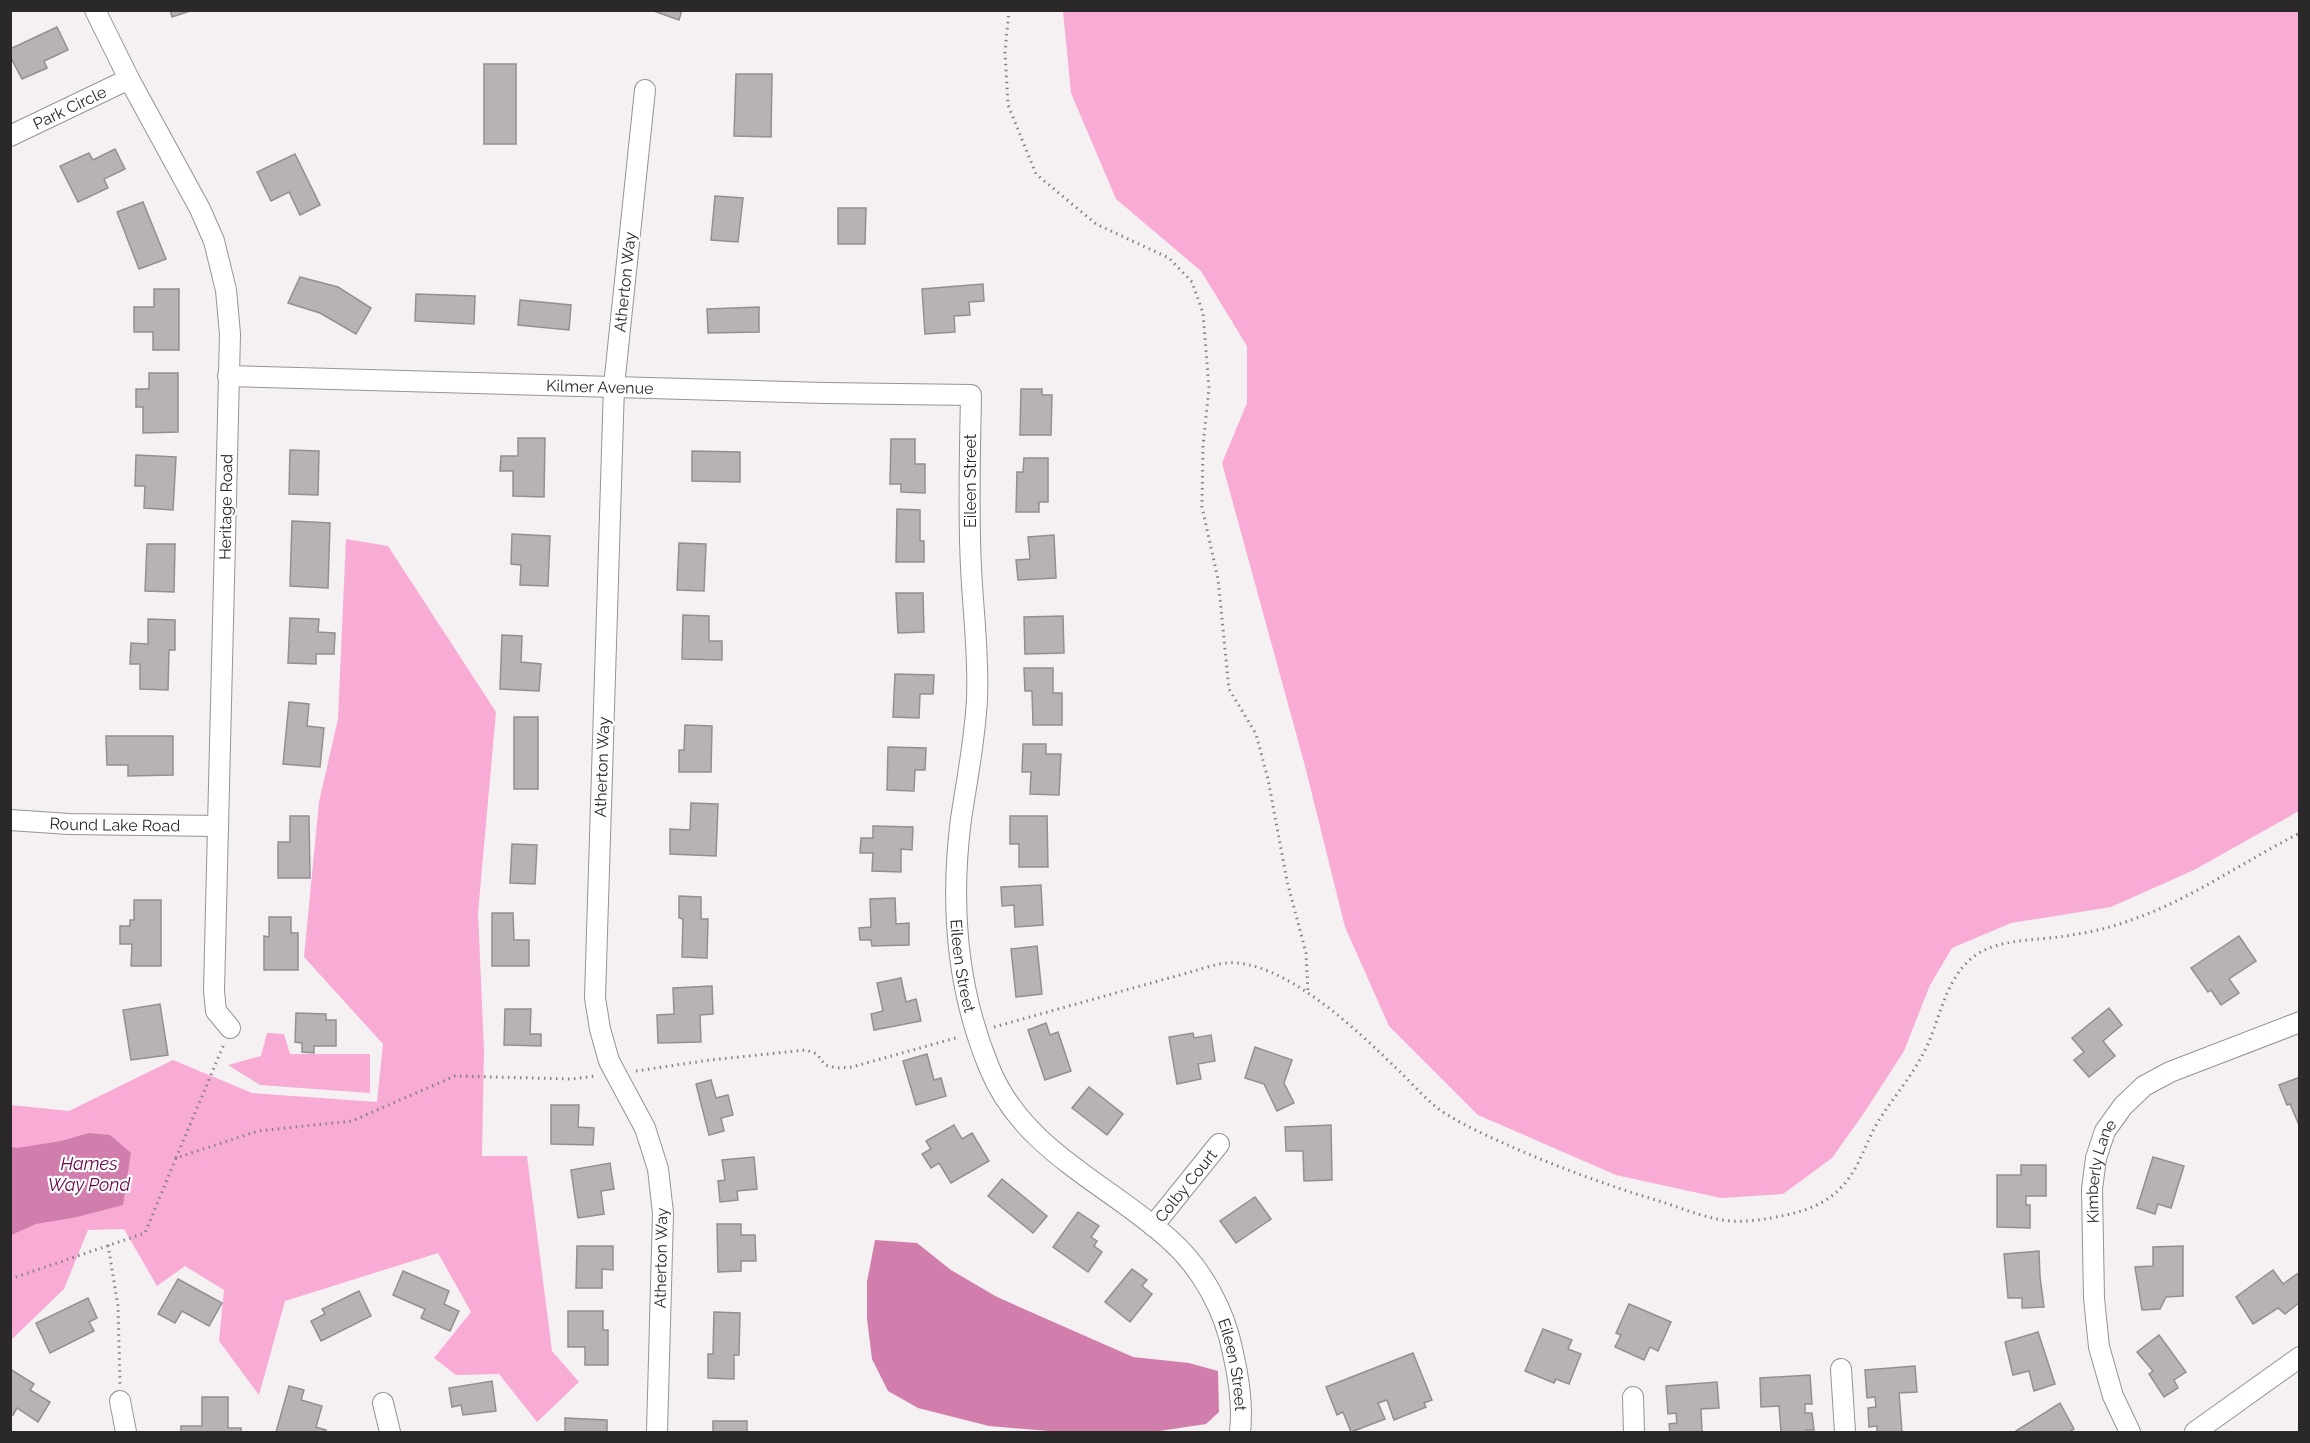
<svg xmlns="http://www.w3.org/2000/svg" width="2310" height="1443" viewBox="0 0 2310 1443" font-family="Raleway,sans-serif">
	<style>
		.green { fill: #f8abd4 }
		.water { fill: #d27eac }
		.building { fill: #b7b3b5; stroke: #938f91; stroke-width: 1.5 }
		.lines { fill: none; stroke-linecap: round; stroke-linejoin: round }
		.street-casing { stroke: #979395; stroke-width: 22 }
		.path { stroke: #868284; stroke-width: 3; stroke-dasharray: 1.5 4.5; stroke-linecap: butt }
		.street { stroke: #fff; stroke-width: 20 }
		.labels { text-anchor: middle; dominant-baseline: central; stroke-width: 4.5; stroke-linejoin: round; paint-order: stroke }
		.street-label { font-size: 16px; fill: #2a2829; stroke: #fff }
		.water-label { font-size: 18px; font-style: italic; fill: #6c024b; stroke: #fff }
	</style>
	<rect width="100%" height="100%" fill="#f5f0f2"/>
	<g class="green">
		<path d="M1063 11H2299V811L2194 870 2111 907 2011 923 1952 948 1930 985 1904 1051 1864 1113 1832 1158 1783 1194 1721 1198 1616 1175 1478 1115 1389 1026 1345 927 1305 766 1222 463 1247 403V346L1201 271 1116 199 1071 93Z"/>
		<path d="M346 539 388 546 496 712 478 913 484 1051 482 1156H527L552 1351 579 1382 537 1422 499 1374 456 1375 434 1358 471 1312 438 1253 285 1301 259 1395 219 1341 224 1290 185 1266 157 1286 124 1229 88 1230 64 1289 11 1340V1105L69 1111 173 1060 252 1093 377 1102 383 1044 304 957 319 802 338 719Z"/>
		<path d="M267 1033 284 1034 290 1054H370V1093L260 1085 228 1065 261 1056Z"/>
	</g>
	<g class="water">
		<path d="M89 1133 110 1135 131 1153 123 1205 77 1217 36 1224 11 1235V1147L17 1148 61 1141Z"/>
		<path d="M875 1240 917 1243 951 1270 997 1297 1133 1357 1189 1363 1218 1371 1219 1412 1206 1424 1153 1432H1060L989 1426 918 1408 888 1391 872 1359 867 1319V1282Z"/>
	</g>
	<g class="building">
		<path d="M170 10H193L172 17Z"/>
		<path d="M651 10H682L679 20Z"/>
		<path d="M57 27 68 50 44 61 47 68 22 79 10 56V49Z"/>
		<rect x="484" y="64" width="32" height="80"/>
		<path d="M736 74H772L771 137 734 136Z"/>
		<path d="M115 149 125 169 104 179 108 188 78 202 60 166 89 153 93 160Z"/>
		<path d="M295 154 320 205 300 215 289 192 271 201 257 172Z"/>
		<path d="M715 196 743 198 738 242 711 240Z"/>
		<path d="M143 202 166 259 139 269 117 212Z"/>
		<path d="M838 208H866L865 244H838Z"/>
		<path d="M300 277 338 287 371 308 356 334 320 313 288 303Z"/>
		<path d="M983 284 984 301 969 302 970 315 954 316 955 332 925 334 922 289Z"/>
		<path d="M154 289H179V350H153V332H134V307H154Z"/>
		<path d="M416 294 475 296 474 324 415 321Z"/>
		<path d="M520 300 571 305 569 330 518 325Z"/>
		<path d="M759 307V332L708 333 707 309Z"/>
		<path d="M149 373H178V432L143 433V407H136V389H149Z"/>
		<path d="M1021 389H1042V395H1052L1051 435H1020Z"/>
		<path d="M518 438H545L544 497 513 496V471H500L501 456H518Z"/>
		<path d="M891 439H915V464H925V493L901 492V484H890Z"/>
		<path d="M290 450 319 451 318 495 289 494Z"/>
		<path d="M692 451 740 452V482L692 481Z"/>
		<path d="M136 455 176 457 173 510 144 508 145 486H135Z"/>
		<path d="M1024 458H1048V502H1039V512H1016L1017 472H1023Z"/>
		<path d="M897 509 920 510V541H924V562H896Z"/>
		<path d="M292 521 330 523 328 588 290 586Z"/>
		<path d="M512 534 550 536 548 586 520 585 521 565 511 564Z"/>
		<path d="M1054 535 1056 578 1018 580 1016 560 1030 559 1028 537Z"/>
		<path d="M679 543 706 544 704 591 677 590Z"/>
		<path d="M147 544H175L174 592 145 591Z"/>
		<path d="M896 593H923L924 632 898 633Z"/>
		<path d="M683 615 709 616V641H722V660L682 659Z"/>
		<path d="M1063 616 1064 653 1025 654 1024 617Z"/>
		<path d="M290 618 319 619 318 632 335 633 334 654H316V664L288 663Z"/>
		<path d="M148 619 175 620V650H169L168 690 140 689V664H130L131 643 148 644Z"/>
		<path d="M502 635 522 636 521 662 541 664 539 691 500 689Z"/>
		<path d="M1024 668H1053V693H1062V725H1033L1032 691H1025Z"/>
		<path d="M895 674 934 675 933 694H920L919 718 893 717Z"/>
		<path d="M289 702 309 704 307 726 324 728 320 767 283 764Z"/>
		<rect x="514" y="717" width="24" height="72"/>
		<path d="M685 725 712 726 711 772H679V750H684Z"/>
		<path d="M106 736H173V775L128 776V765H107Z"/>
		<path d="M1023 744H1046V754H1061L1059 795 1030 794 1031 772H1022Z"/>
		<path d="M888 747 926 748 925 770H915L914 791 887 790Z"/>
		<path d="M691 803 718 804 716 856 670 854V829L690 830Z"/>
		<path d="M290 816H309L310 878H278V842H290Z"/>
		<path d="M1010 816H1047L1048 867H1019V844H1010Z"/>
		<path d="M873 826 913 827 912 850 901 849V872L872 871 873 853H860L861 838H873Z"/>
		<path d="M512 844 537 845 535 884 510 883Z"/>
		<path d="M1041 885 1043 925 1015 927 1014 905 1002 906 1001 887Z"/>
		<path d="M679 896 701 897V919H708L707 958 682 957 683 919 679 918Z"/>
		<path d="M895 898 896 924 909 923V945L872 946 871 940H860L859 928 871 927 870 899Z"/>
		<path d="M134 900H161V966H131L132 944H120V926H130V920H134Z"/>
		<path d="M492 913H513L514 940H529V966H492Z"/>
		<path d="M269 917H291V933H298V970H264V936L269 937Z"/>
		<path d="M2239 936 2256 961 2229 979 2239 993 2221 1005 2211 990 2208 992 2191 968Z"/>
		<path d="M1037 946 1042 994 1016 997 1011 949Z"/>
		<path d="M901 978 906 1002 916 999 921 1021 874 1030 871 1014 883 1011 877 983Z"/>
		<path d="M712 986 713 1014 700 1015 701 1042 658 1043 657 1015 674 1014 673 988Z"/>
		<path d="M160 1004 168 1055 131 1060 123 1010Z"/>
		<path d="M2109 1008 2122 1025 2103 1041 2115 1056 2089 1077 2074 1060 2084 1052 2072 1038Z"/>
		<path d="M505 1009H531L530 1034H541V1046L504 1045Z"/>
		<path d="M296 1013 326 1014V1020H336V1046H314V1053L302 1052V1043L295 1042Z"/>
		<path d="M1046 1023 1050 1035 1058 1032 1071 1071 1045 1080 1028 1030Z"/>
		<path d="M1193 1033 1194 1038 1211 1035 1215 1061 1198 1064 1201 1079 1177 1084 1169 1037Z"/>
		<path d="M1255 1047 1292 1060 1284 1083 1294 1103 1277 1111 1264 1084 1245 1078Z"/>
		<path d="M927 1054 934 1080 941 1078 946 1096 916 1105 903 1061Z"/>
		<path d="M2300 1077V1125H2299L2290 1104 2287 1105 2279 1085Z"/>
		<path d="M711 1080 716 1098 728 1095 733 1115 721 1118 724 1131 709 1135 696 1084Z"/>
		<path d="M1089 1087 1123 1114 1107 1135 1072 1108Z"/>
		<path d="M551 1105H579L578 1127 594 1128 593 1145 551 1144Z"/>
		<path d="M954 1125 962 1139 972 1133 989 1161 951 1183 939 1163 931 1168 922 1154 931 1149 926 1141Z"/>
		<path d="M1331 1125 1332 1180 1304 1181 1303 1151H1286L1285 1127Z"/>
		<path d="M754 1157 757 1189 737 1191 738 1200 720 1202 718 1181 725 1180 722 1160Z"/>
		<path d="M2153 1157 2184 1166 2171 1208 2158 1204 2155 1214 2137 1208Z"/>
		<path d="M610 1163 614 1189 601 1191 604 1214 578 1218 571 1170Z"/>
		<path d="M2021 1165H2046V1196H2026V1205H2030V1228L1997 1227V1175H2021Z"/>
		<path d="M1002 1179 1047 1216 1033 1233 988 1196Z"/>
		<path d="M1255 1197 1271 1219 1236 1243 1220 1221Z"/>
		<path d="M1078 1212 1099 1226 1091 1237 1097 1241 1094 1246 1102 1252 1088 1272 1053 1247Z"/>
		<path d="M717 1224H741V1235H755L756 1261H741V1271L718 1272Z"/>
		<path d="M577 1246H613V1270L602 1269V1288H576Z"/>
		<path d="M2183 1246V1296L2166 1297 2160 1309 2142 1310 2135 1267 2153 1266V1247Z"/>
		<path d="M2039 1251 2040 1277 2044 1307 2022 1308V1298H2008L2004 1254Z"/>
		<path d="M1132 1269 1147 1280 1142 1286 1152 1294 1130 1322 1105 1302Z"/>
		<path d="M2273 1270 2283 1284 2297 1274 2300 1276V1302L2285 1314 2278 1308 2253 1324 2236 1297Z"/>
		<path d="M403 1271 449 1291 444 1304 459 1311 450 1331 421 1318 425 1309 393 1295Z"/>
		<path d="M178 1279 222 1303 209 1326 182 1311 175 1323 158 1314Z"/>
		<path d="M359 1291 371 1316 321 1341 311 1321 325 1314 322 1309Z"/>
		<path d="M88 1298 97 1318 89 1322 94 1331 50 1353 36 1323Z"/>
		<path d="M1629 1304 1671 1322 1658 1351 1650 1347 1644 1360 1615 1347 1621 1335 1616 1333Z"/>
		<path d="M568 1311H603V1330H608V1365H585V1347H568Z"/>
		<path d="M714 1312 740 1313 739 1355H734V1379L708 1378V1354H713Z"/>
		<path d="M1543 1329 1572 1340 1568 1349 1581 1354 1569 1384 1556 1379 1554 1383 1525 1371Z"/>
		<path d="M2038 1332 2055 1384 2034 1391 2029 1371 2013 1375 2005 1342Z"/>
		<path d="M2159 1335 2186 1372 2174 1380 2178 1388 2164 1397 2149 1374 2153 1371 2137 1352Z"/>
		<path d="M1413 1353 1432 1400 1424 1403 1426 1407 1394 1420 1387 1400 1378 1403 1385 1419 1351 1432 1343 1412 1337 1415 1326 1387Z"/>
		<path d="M1915 1366 1917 1392 1899 1393 1902 1432H1877V1426L1869 1427 1868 1408 1876 1407 1875 1397 1867 1398 1865 1370Z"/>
		<path d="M10 1369 34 1384 30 1390 50 1402 38 1422 17 1408 13 1415 10 1414Z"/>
		<path d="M1810 1375 1812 1404H1805V1413H1812L1814 1430H1806V1432H1781L1779 1406 1761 1407 1760 1378Z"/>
		<path d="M492 1381 496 1411 463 1415 461 1405 452 1407 449 1388Z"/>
		<path d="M1717 1382 1719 1408 1701 1409 1702 1432H1670L1669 1424 1677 1423 1676 1413 1668 1414 1666 1386Z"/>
		<path d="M289 1386 304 1390 301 1400 322 1406 316 1427 326 1430 325 1432H276Z"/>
		<path d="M202 1397H228V1428H241V1432H181V1426H202Z"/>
		<path d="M2060 1403 2074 1429 2069 1432H2017L2016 1431Z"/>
		<path d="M565 1418 607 1420V1432H565Z"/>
		<rect x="713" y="1421" width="34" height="11"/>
	</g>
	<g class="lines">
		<g class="street-casing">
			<g id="street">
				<path d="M95 10 129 79 200 209 214 241 226 290 230 334 214 991 216 1011 230 1028"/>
				<path d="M645 90 614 386 595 998 600 1029 609 1061 645 1128 658 1169 663 1213 657 1432"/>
				<path id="s1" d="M10 136 129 79"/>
				<path id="s2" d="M228 376 825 393 971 395C970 452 968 510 971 567 973 611 979 655 977 699 975 740 967 779 961 819 950 905 956 987 989 1067 1022 1150 1107 1183 1169 1239 1202 1268 1225 1311 1233 1353 1239 1379 1243 1406 1240 1432"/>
				<path id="s3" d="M10 820 69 824 218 826"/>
				<path id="s4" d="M1153 1226 1219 1144"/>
				<path d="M1841 1369 1845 1432"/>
				<path d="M1633 1397 1634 1432"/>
				<path d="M120 1401 126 1432"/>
				<path d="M383 1403 390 1432"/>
				<path id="s5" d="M2130 1432 2113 1396 2099 1347 2094 1298 2092 1189 2096 1158 2105 1131 2123 1106 2144 1086 2170 1072 2300 1022"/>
				<path d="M2195 1432 2300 1357"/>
			</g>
		</g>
		<g class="path">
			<path d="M1009 10 1005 52 1008 105 1036 174 1096 224 1169 258 1192 282 1203 313 1209 388 1203 445 1202 507 1218 579 1229 689 1256 734 1268 779 1287 881 1306 953 1308 993"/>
			<path d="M994 1027 1194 971C1204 968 1216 964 1227 963 1283 959 1358 1031 1396 1068 1411 1082 1424 1098 1440 1110 1462 1125 1488 1136 1512 1147 1560 1168 1609 1186 1659 1201 1678 1207 1698 1215 1717 1219 1734 1223 1754 1221 1771 1218 1811 1211 1839 1201 1858 1163 1865 1149 1871 1133 1879 1120 1895 1095 1914 1074 1927 1046 1941 1016 1945 980 1973 957 1998 938 2036 941 2065 936 2087 933 2110 928 2131 920 2190 900 2244 861 2300 833"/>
			<path d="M636 1071 710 1060 806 1050 817 1054 825 1065 837 1068 852 1067 959 1037"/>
			<path d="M176 1158 224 1044"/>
			<path d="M108 1245 118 1306 120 1384"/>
			<path d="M10 1279 145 1233 176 1158 258 1131 352 1121 455 1076 572 1079 596 1076"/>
		</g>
		<use href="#street" class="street"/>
	</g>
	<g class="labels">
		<g class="street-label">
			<text stroke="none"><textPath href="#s1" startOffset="66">Park Circle</textPath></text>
			<text transform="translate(625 282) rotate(-84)">Atherton Way</text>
			<text stroke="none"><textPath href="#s2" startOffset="372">Kilmer Avenue</textPath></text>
			<text transform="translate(970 481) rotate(-90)">Eileen Street</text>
			<text transform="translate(226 507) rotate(-89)">Heritage Road</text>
			<text transform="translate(602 767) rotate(-88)">Atherton Way</text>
			<text stroke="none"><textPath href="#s3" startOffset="105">Round Lake Road</textPath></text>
			<text stroke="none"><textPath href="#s2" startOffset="1316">Eileen Street</textPath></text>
			<text stroke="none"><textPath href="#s5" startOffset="268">Kimberly Lane</textPath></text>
			<text stroke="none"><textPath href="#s4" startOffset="52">Colby Court</textPath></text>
			<text transform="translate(661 1258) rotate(-89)">Atherton Way</text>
			<text stroke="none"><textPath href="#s2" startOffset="1818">Eileen Street</textPath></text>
		</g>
		<g class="water-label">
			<text x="89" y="1163">Hames<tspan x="89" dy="21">Way Pond</tspan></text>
		</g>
	</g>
	<rect width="2310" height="1443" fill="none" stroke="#2a2829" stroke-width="24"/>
</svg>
